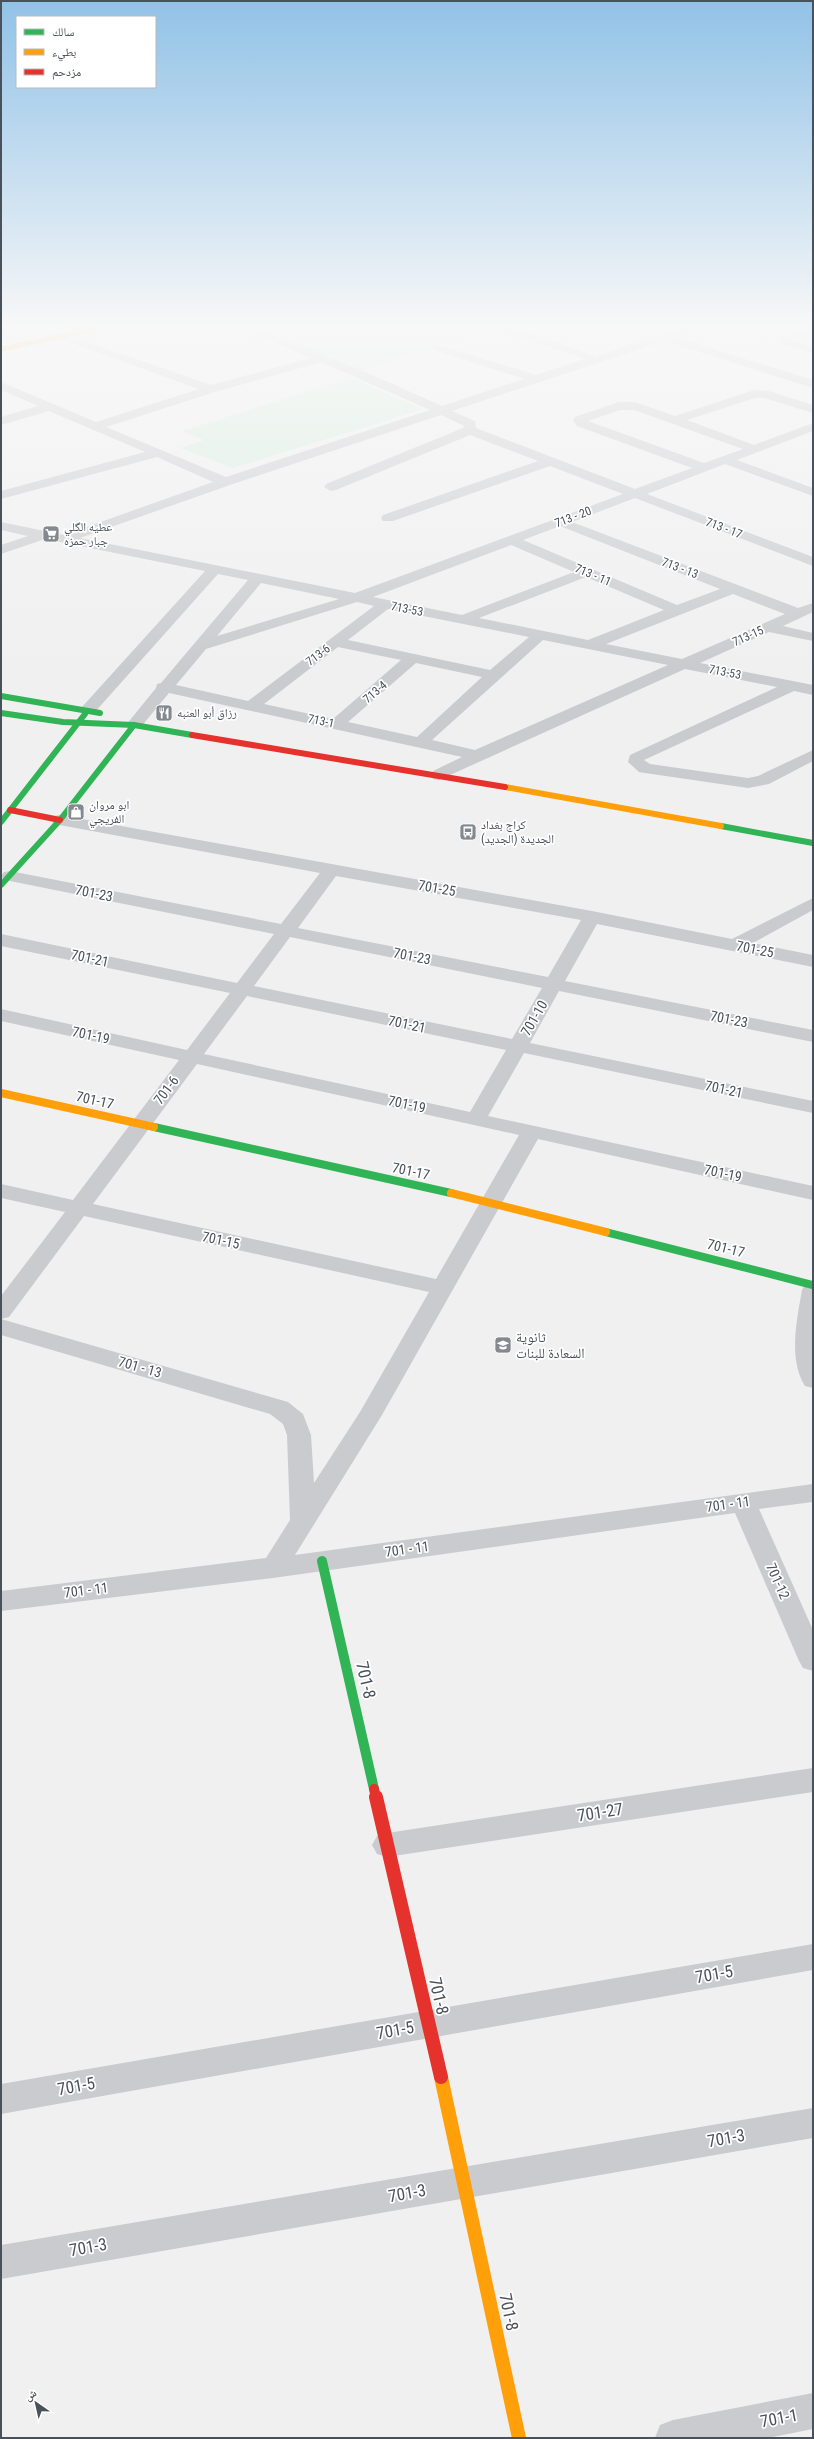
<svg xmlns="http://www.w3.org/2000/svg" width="814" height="2439" viewBox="0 0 814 2439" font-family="'Roboto Condensed','Noto Naskh Arabic',sans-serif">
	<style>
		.commercial { fill: #e5e3de }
		.green { fill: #d7ede1 }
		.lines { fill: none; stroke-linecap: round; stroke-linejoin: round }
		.street { fill: #cacbce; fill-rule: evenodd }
		.fast-far2 { stroke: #30b455; stroke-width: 6 }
		.fast-far1 { stroke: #30b455; stroke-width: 8 }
		.fast { stroke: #30b455; stroke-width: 10 }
		.slow-far3 { stroke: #ff9f0a; stroke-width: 5 }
		.slow-far2 { stroke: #ff9f0a; stroke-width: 6 }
		.slow-far1 { stroke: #ff9f0a; stroke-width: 8 }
		.slow { stroke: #ff9f0a; stroke-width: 14 }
		.jam-far2 { stroke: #e5322d; stroke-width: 6 }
		.jam-far1 { stroke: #e5322d; stroke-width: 10 }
		.jam { stroke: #e5322d; stroke-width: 14 }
		.labels { text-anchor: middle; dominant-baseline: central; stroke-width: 3.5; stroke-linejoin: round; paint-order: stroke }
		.far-street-label { font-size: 12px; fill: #49515a; stroke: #fff }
		.far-poi-label { font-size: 12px; fill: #49515a; stroke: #fff; text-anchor: start }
		.street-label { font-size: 14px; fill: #49515a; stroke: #fff }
		.poi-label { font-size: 14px; fill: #49515a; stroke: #fff; text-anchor: start }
		.near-street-label { font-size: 17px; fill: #49515a; stroke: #fff }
	</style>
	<rect width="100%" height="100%" fill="#f0f0f0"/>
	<path class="commercial" d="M1 327H57L1 339Z"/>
	<g class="green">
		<path d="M263 327H433L463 338 357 372 253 330Z"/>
		<path d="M350 378 424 409 233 468 180 448 204 440 182 431Z"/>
	</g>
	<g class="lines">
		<g class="street">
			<path d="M239 327H254L361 370 442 406 524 379 432 349V345H440L536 375 585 359 496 329 495 327H511L596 356 683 327H699L698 329 675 337 813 380V388L664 341 452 411 475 421 476 428 635 489 692 468 577 426 573 420 575 417 619 402H635L675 416 754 390 769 391 813 405V413L764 398H755L687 420 754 445 813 423V431L737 460 813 488V496L725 464 647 494 813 557V566L635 498 572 522 798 608 813 603V612L783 626 813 633V641L769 632 700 663 813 685V695L794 691 644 760 650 764 748 778 758 776 813 750V761L769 784 748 788 645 773 639 772 628 762 630 755 777 687 685 669 439 780 433 779 431 775 433 771 462 757 169 693 140 728H128L126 725 156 688 157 684 161 683 248 580 218 574 94 713H82L80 710 82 707 205 571 45 539 1 554V545L28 536 1 530V522L64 535 213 482 157 457 1 499V491L145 452 49 411 1 425V417L38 406 1 390V382L96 422 199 389 57 338V334H65L211 385 311 358ZM321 362 430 410 226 477 106 427 215 392ZM620 410H634L743 449 704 463 588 421ZM441 415 464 426 463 428 326 484 324 487 331 491 336 490 470 435 538 461 383 515 381 518 383 521H393L550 466 623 494 355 593 80 538 230 485ZM560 526 720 589 677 605 523 540ZM511 545 574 572 462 615 373 597ZM586 577 664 610 588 640 479 618ZM261 583 339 599 217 636ZM733 594 785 614 682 659 606 644ZM357 602 374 606 248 701 176 685 206 649ZM388 609 529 637 490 670 348 640ZM543 640 668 665 475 750 432 740ZM338 647 401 660 333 719 264 704ZM416 663 482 677 417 737 348 722Z"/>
			<path d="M808 327H813V333L790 340 813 346V353L780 344 776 339Z"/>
			<path d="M60 815 592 911 732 939 813 898V910L753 943 813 955V967L597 924 565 981 813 1030V1042L559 991 530 1043 813 1101V1113L524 1053 488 1116 813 1186V1200L538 1139 382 1415 295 1555 813 1484V1502L759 1509 813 1630V1671L803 1668 799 1661 735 1513 273 1578 1 1611V1591L266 1558 290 1520 287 1435 283 1424 270 1414 1 1335V1296L65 1212 1 1198V1184L73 1200 179 1060 1 1021V1009L187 1050 230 993 1 946V934L237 983 274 934 10 881 4 880 1 876 4 872 10 871 281 924 320 873 54 824 51 820 54 816ZM336 876 581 920 548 977 298 928ZM290 937 542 988 512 1039 254 986ZM247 996 506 1050 470 1112 204 1054ZM197 1064 519 1135 436 1279 93 1204ZM84 1216 429 1292 360 1412 314 1483 311 1435 303 1414 288 1402 1 1319 9 1317Z"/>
			<path d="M813 1283V1388L805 1386C788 1359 797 1319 802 1290L805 1285Z"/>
			<path d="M813 1768V1792L387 1857 377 1854 372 1845 377 1836 387 1833Z"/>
			<path d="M813 1944V1970L1 2114V2084Z"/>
			<path d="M813 2108V2138L1 2279V2245Z"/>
			<path d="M813 2393V2429L768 2438H655L660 2425 673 2420Z"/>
		</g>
		<g class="fast-far2">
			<path d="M1 696 100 713"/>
			<path d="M1 713 63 722 134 725 192 735"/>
			<path d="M1 822 85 714"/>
			<path d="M721 826 813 843"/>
			<path d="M1 885 60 820 134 725"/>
		</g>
		<g class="fast-far1">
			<path d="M154 1127 451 1193"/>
			<path d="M606 1232 813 1285"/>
		</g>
		<path class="fast" d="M322 1561 374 1789"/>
		<path class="slow-far3" d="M1 349 103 327"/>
		<path class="slow-far2" d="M505 787 721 826"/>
		<g class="slow-far1">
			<path d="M1 1093 154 1127"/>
			<path d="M451 1193 606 1232"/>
		</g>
		<path class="slow" d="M441 2077 519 2438"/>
		<g class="jam-far2">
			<path d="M192 735 505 787"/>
			<path d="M10 810 60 820"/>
		</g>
		<path class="jam-far1" d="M374 1789 376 1798"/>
		<path class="jam" d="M376 1797 441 2077"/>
	</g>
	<linearGradient id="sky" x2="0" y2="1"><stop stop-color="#91c2e7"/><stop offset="0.49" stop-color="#f8f8f8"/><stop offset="1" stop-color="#f8f8f8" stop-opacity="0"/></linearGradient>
	<rect width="814" height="668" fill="url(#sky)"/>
	<defs>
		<g id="supermarket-square" transform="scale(0.9)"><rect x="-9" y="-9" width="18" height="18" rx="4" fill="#83898e" stroke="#fff"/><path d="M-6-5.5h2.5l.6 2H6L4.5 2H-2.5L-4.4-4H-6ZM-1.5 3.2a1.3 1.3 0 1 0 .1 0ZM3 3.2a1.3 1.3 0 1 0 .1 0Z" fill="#fff"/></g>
		<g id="restaurant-square" transform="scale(0.9)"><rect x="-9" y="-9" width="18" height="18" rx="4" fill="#83898e" stroke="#fff"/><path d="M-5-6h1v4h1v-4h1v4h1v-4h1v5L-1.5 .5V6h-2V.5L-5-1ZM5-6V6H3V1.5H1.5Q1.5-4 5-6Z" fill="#fff"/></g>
		<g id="shop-square" transform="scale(0.9)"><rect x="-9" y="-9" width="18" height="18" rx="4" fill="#83898e" stroke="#fff"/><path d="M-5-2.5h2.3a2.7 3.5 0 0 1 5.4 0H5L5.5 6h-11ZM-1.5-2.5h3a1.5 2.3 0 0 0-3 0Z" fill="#fff"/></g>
		<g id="bus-square" transform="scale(0.9)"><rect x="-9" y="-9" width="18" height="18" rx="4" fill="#83898e" stroke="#fff"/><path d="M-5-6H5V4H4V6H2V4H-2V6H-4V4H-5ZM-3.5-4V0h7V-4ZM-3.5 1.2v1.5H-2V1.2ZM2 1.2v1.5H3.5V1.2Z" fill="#fff"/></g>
		<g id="school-square" transform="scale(0.9)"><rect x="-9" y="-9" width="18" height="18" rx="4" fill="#83898e" stroke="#fff"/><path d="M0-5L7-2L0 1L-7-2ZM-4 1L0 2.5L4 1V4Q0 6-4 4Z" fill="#fff"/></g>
	</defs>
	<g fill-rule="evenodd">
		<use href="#supermarket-square" x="51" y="534"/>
		<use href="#restaurant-square" x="164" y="713"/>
		<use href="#shop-square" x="76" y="812"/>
		<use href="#bus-square" x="468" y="832"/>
		<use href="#school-square" x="503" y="1345"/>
	</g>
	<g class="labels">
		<g class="far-street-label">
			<text transform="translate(573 517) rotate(-21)">713 - 20</text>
			<text transform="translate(724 528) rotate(21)">713 - 17</text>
			<text transform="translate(680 568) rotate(21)">713 - 13</text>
			<text transform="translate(593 575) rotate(23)">713 - 11</text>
			<text transform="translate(407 609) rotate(11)">713-53</text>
			<text transform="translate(748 636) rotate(-24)">713-15</text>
			<text transform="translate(318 655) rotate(-37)">713-6</text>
			<text transform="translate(725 672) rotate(11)">713-53</text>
			<text transform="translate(375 692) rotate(-41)">713-4</text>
			<text transform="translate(321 721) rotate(12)">713-1</text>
		</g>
		<g class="far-poi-label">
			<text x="64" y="527">عطيه الگلي<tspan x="64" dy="14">جبار حمزه</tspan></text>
			<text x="177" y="713">رزاق أبو العنبه</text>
			<text x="89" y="805">ابو مروان<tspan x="89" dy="14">الفريجي</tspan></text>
			<text x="481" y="825">كراج بغداد<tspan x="481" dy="14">الجديدة (الجديد)</tspan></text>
		</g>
		<g class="street-label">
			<text transform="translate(437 888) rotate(10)">701-25</text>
			<text transform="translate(94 893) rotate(11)">701-23</text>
			<text transform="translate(755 949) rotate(11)">701-25</text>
			<text transform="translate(412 956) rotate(11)">701-23</text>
			<text transform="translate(90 958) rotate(12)">701-21</text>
			<text transform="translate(534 1018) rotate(-60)">701-10</text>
			<text transform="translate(729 1019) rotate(11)">701-23</text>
			<text transform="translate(407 1024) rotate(12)">701-21</text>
			<text transform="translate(91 1035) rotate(12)">701-19</text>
			<text transform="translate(724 1089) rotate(12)">701-21</text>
			<text transform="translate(166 1090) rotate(-53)">701-6</text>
			<text transform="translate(95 1100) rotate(13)">701-17</text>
			<text transform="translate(407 1104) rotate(12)">701-19</text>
			<text transform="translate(411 1171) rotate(12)">701-17</text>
			<text transform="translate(723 1173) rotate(12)">701-19</text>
			<text transform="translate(221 1240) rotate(12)">701-15</text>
			<text transform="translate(726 1248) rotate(14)">701-17</text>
			<text transform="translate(140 1367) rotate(16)">701 - 13</text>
			<text transform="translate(728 1504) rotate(-8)">701 - 11</text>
			<text transform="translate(407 1549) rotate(-8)">701 - 11</text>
			<text transform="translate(778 1581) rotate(66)">701-12</text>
			<text transform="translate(86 1590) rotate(-7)">701 - 11</text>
		</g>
		<g class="poi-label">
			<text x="516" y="1337">ثانوية<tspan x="516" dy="16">السعادة للبنات</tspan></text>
		</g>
		<g class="near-street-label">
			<text transform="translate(366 1680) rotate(77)">701-8</text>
			<text transform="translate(600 1812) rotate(-9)">701-27</text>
			<text transform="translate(714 1974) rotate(-10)">701-5</text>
			<text transform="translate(439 1996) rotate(77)">701-8</text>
			<text transform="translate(395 2030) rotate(-10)">701-5</text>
			<text transform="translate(76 2086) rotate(-10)">701-5</text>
			<text transform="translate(726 2138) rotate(-10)">701-3</text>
			<text transform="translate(407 2193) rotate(-10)">701-3</text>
			<text transform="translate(88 2247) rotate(-10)">701-3</text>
			<text transform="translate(509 2312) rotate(78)">701-8</text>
			<text transform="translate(779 2418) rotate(-11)">701-1</text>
		</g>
	</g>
	<rect width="814" height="2439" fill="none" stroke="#49515a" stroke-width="4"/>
	<rect x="16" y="16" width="140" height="72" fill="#ffffff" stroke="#b6b9bd"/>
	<rect x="24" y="29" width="20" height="6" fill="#30b455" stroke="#b6b9bd"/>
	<text x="52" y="36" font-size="12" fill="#49515a">سالك</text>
	<rect x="24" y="49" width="20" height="6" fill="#ff9f0a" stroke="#b6b9bd"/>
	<text x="52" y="56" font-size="12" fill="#49515a">بطيء</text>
	<rect x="24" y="69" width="20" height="6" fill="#e5322d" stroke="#b6b9bd"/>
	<text x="52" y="76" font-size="12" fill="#49515a">مزدحم</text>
	<g transform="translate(36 2403) rotate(326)" stroke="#ffffff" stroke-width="3" paint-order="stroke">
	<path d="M0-3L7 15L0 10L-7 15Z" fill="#49515a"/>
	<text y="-6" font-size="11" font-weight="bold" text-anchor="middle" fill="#49515a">ش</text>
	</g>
</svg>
